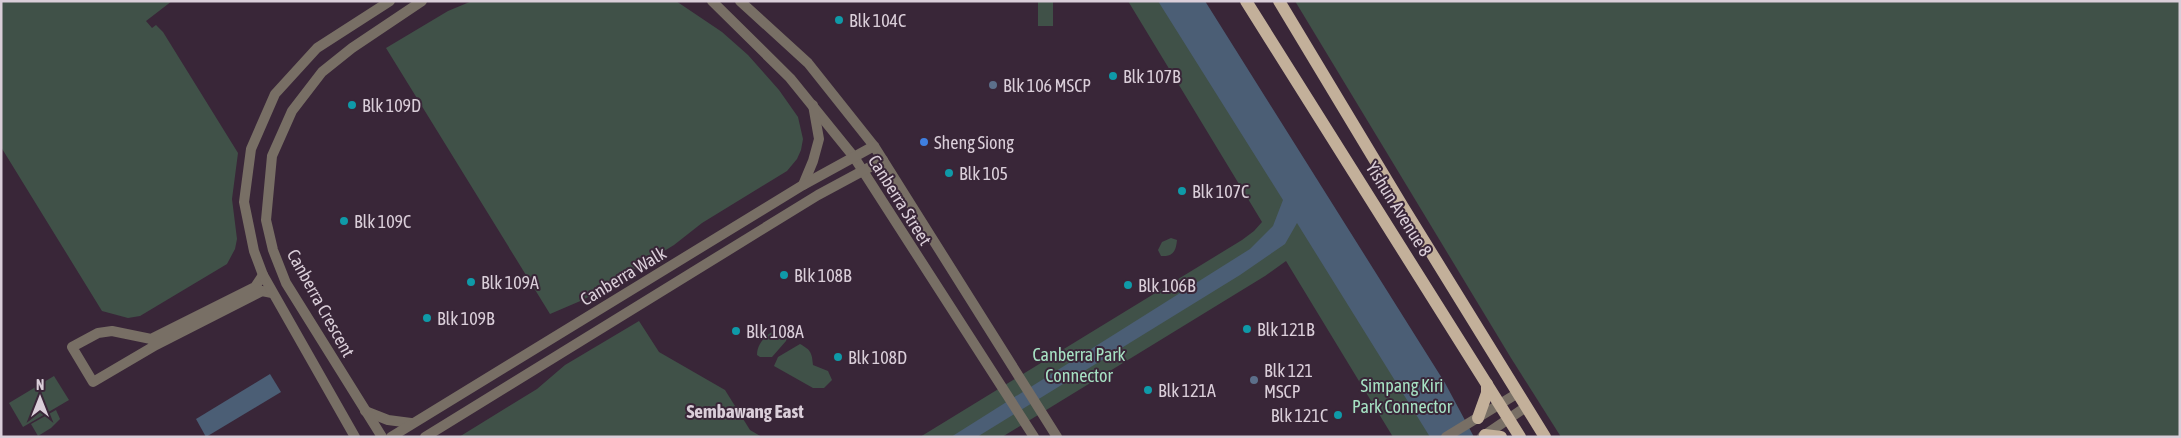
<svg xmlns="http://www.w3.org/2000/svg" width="2181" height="438" viewBox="0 0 2181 438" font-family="'Asap Condensed',sans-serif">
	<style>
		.green { fill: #405148 }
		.water { fill: #4b5e75 }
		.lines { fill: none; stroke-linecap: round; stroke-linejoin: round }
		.minor { stroke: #786f65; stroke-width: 10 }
		.primary { stroke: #c3b09a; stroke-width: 12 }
		.culture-dot { fill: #0f9aa8; stroke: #392638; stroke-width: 2 }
		.service-dot { fill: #5c6f8a; stroke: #392638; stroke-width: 2 }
		.shop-dot { fill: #3f7fe0; stroke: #392638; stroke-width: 2 }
		.labels { text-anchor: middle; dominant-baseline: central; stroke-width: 4; stroke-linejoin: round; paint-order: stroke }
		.poi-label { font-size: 18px; fill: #daced9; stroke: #392638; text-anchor: start }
		.street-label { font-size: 18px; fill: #daced9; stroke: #392638 }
		.park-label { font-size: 18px; fill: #a6e1c3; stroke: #392638 }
		.neighbourhood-label { font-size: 19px; font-weight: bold; fill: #daced9; stroke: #392638 }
	</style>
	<rect width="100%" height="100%" fill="#392638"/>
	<g class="green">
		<path d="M1 1H172L146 21 152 28 156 25 163 32 238 153 232 199 237 239 235 249 227 264 140 316 128 318 102 311 1 147Z"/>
		<path d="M472 1H676L722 32 748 55 779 90 798 117 803 139 801 150 797 159 787 171 702 223 674 245 585 299 550 314 386 48 448 11Z"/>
		<rect x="1038" y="1" width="15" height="25"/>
		<path d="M1128 1H1183L1463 437H1393L1286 261 1265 276 1002 437H920L1242 240 1254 231 1262 222Z"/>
		<path d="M1295 1H2180V437H1561L1511 358Z"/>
		<path d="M1171 238 1177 240C1176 251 1173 257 1161 256L1158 250 1162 242Z"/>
		<path d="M639 321 659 352 725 390 750 430 762 437H459L537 389 565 365Z"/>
		<path d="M781 327 788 333 786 341 772 357H760L757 355C757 341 770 332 781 327Z"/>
		<path d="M800 344C811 350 812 353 813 365L828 371 832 380 824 388H813L774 366 778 357Z"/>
		<path d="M54 376 69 400 23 427 9 403Z"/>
		<path d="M56 410 60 419 51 428 38 436 31 424Z"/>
	</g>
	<g class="water">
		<path d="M1158 1H1205L1445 383 1474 437H1430L1297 223 1285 244 1240 275 977 437H951L1250 249 1273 226 1283 200Z"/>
		<path d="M270 374 281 392 206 437 196 419Z"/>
	</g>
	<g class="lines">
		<g class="minor">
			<path d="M712 1 790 78 854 157 1034 437"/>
			<path d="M740 1 808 63 874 146 1057 437"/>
			<path d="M803 185 813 161 819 139 813 105"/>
			<path d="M263 275 255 287 151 339 112 331 98 333 72 347 93 382 156 345 262 291 272 293"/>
			<path d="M365 411 388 420 411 423"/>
			<path d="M355 437 263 275 254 251 244 202 251 149 275 94 317 48 390 1"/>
			<path d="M382 437 286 283 273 250 266 220 272 156 292 111 322 72 352 48 422 1"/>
			<path d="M391 437 803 185 874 146"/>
			<path d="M425 437 818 195 883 160"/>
			<path d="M1446 437 1518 393"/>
			<path d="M1482 437 1526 407"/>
		</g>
		<g class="primary">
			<path d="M1246 1 1520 437"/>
			<path d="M1279 1 1403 207 1545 437"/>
			<path d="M1478 418 1487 393V384"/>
			<path d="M1485 435 1501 437"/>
		</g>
	</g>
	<g class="culture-dot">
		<circle cx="839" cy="20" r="5"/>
		<circle cx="1113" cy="76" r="5"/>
		<circle cx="352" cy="105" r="5"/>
		<circle cx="949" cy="173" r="5"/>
		<circle cx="1182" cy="191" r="5"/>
		<circle cx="344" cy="221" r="5"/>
		<circle cx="784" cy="275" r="5"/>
		<circle cx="471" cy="282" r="5"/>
		<circle cx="1128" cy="285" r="5"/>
		<circle cx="427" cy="318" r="5"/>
		<circle cx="1247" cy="329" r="5"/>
		<circle cx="736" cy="331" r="5"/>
		<circle cx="838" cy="357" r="5"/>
		<circle cx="1148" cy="390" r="5"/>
		<circle cx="1338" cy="415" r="5"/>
	</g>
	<g class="service-dot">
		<circle cx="993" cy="85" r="5"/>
		<circle cx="1254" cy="380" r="5"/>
	</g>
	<circle class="shop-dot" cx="924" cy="142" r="5"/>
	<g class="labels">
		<g class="poi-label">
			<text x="849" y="20">Blk 104C</text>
			<text x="1123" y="76">Blk 107B</text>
			<text x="1003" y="85">Blk 106 MSCP</text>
			<text x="362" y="105">Blk 109D</text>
			<text x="934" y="142">Sheng Siong</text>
			<text x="959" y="173">Blk 105</text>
			<text x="1192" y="191">Blk 107C</text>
			<text x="354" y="221">Blk 109C</text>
			<text x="794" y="275">Blk 108B</text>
			<text x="481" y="282">Blk 109A</text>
			<text x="1138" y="285">Blk 106B</text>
			<text x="437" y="318">Blk 109B</text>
			<text x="1257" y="329">Blk 121B</text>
			<text x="746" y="331">Blk 108A</text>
			<text x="848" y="357">Blk 108D</text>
			<text x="1264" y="370">Blk 121<tspan x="1264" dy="21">MSCP</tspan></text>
			<text x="1158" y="390">Blk 121A</text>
			<text x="1328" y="415" text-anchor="end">Blk 121C</text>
		</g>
		<g class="street-label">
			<text transform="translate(900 200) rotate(58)">Canberra Street</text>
			<text transform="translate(1399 209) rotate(58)">Yishun Avenue 8</text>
			<text transform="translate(623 276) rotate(-31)">Canberra Walk</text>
			<text transform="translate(321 303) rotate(61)">Canberra Crescent</text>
		</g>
		<g class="park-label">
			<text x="1079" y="354">Canberra Park<tspan x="1079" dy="21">Connector</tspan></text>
			<text x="1402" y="385">Simpang Kiri<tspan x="1402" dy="21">Park Connector</tspan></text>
		</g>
		<g class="neighbourhood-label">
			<text x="745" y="411">Sembawang East</text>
		</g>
	</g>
	<rect width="2181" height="438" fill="none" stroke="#daced9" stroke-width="5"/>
	<g transform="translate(40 398)" stroke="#392638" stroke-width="4" paint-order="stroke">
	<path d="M0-4L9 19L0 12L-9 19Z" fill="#daced9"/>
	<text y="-8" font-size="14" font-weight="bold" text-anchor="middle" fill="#daced9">N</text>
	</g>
</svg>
